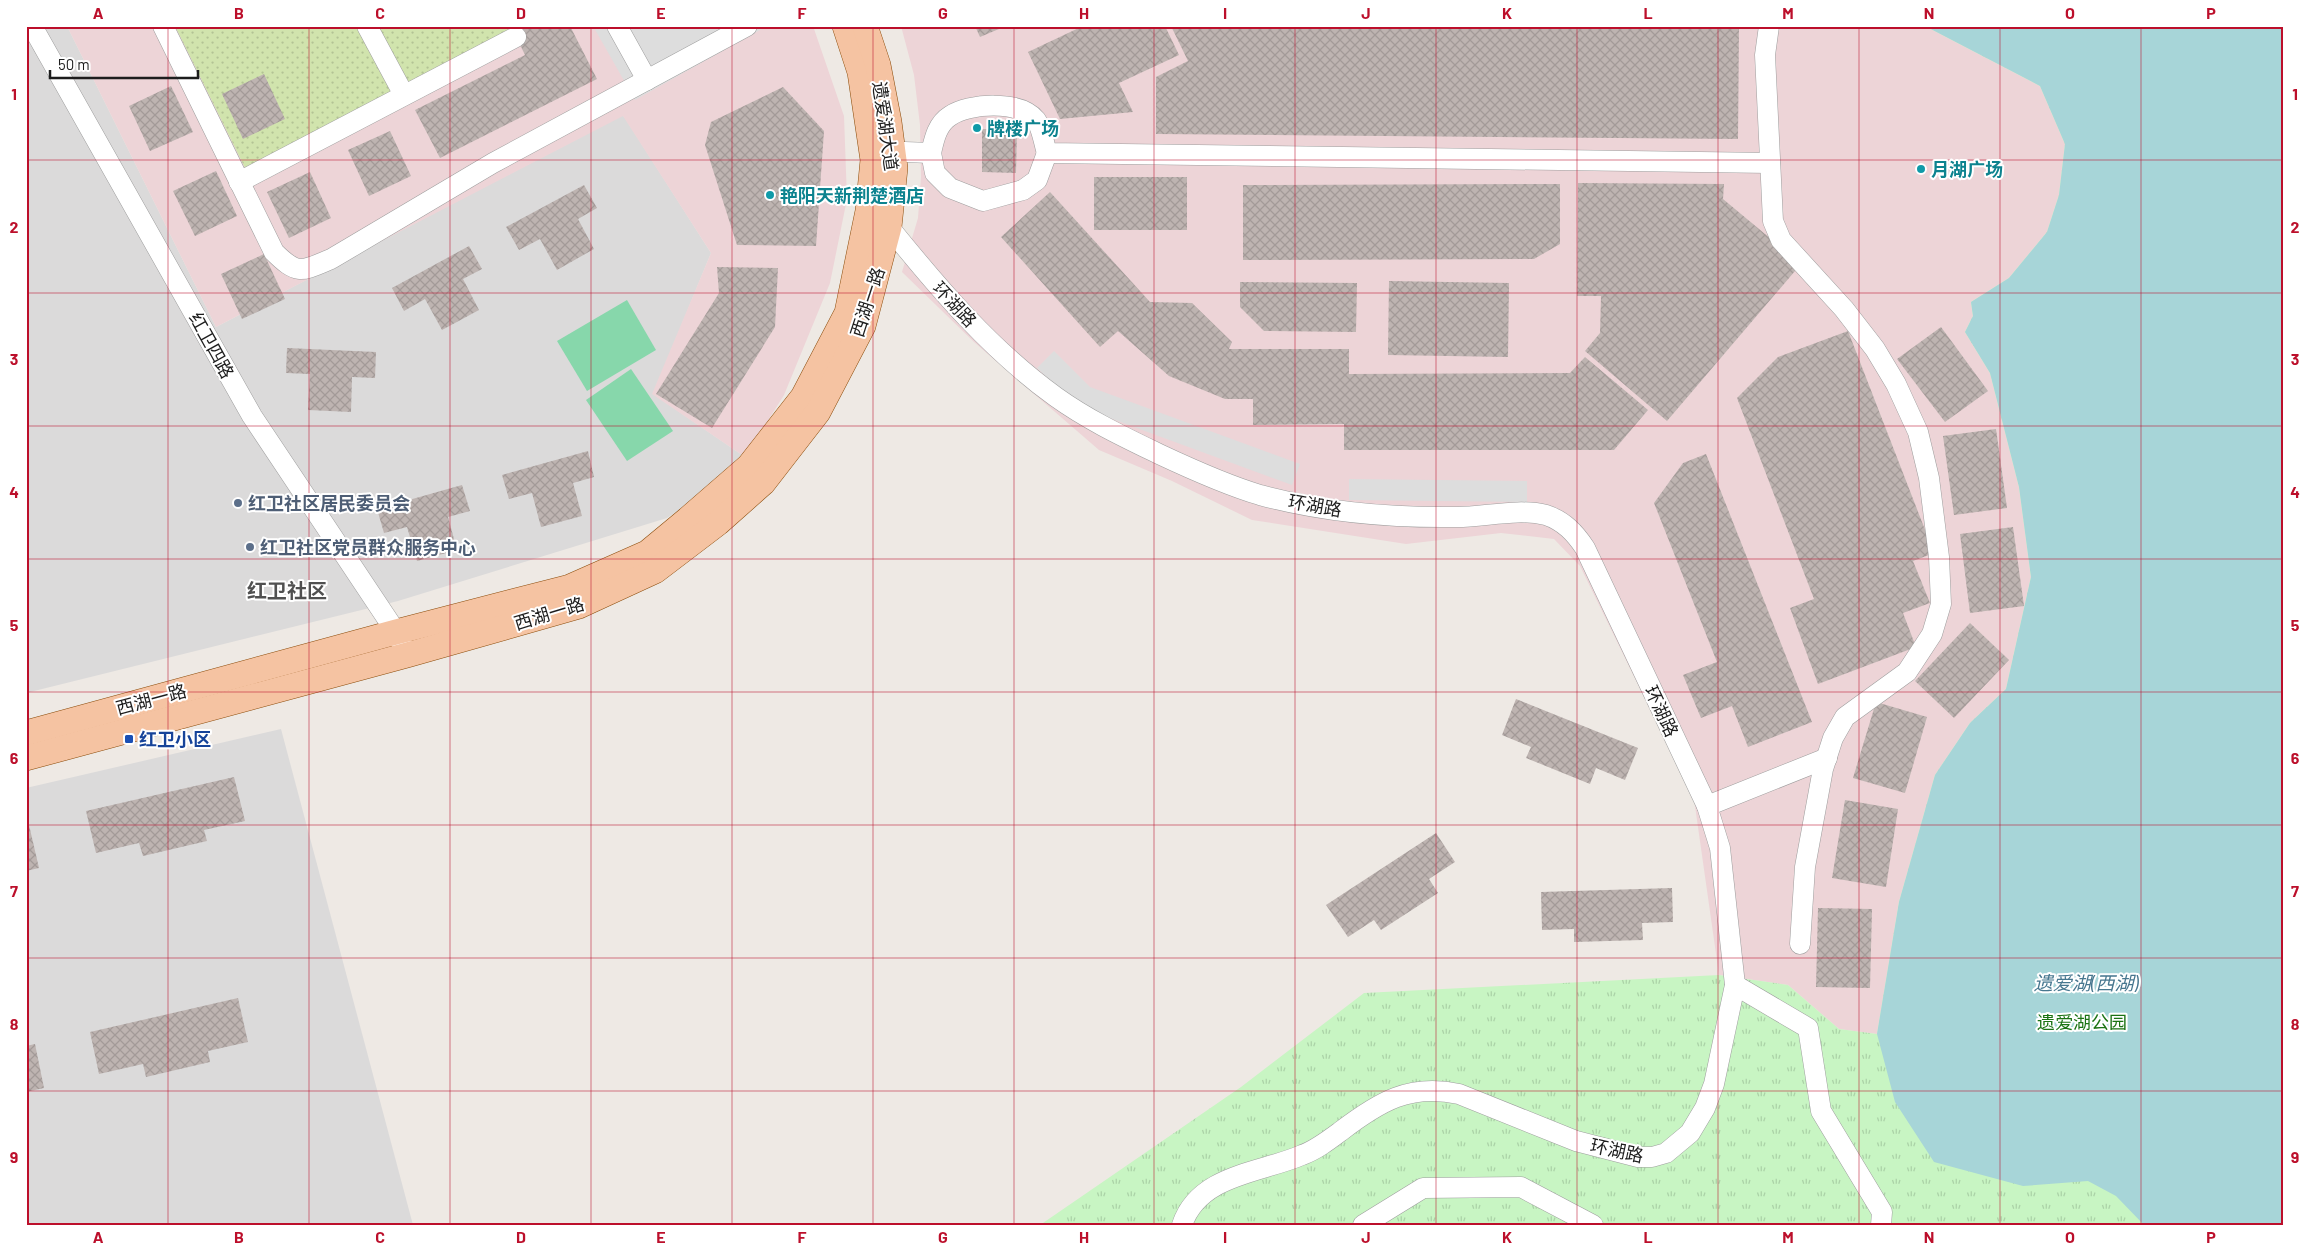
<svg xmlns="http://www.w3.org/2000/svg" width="2309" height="1251" viewBox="0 0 2309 1251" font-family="Barlow,'Noto Sans SC',sans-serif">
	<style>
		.residential { fill: #dbdada }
		.commercial { fill: #edd4d7 }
		.grass { fill: url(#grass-dots) }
		.park { fill: url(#park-tufts) }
		.pitch { fill: #87d7ab }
		.parking { fill: #ddd }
		.water { fill: #a7d5d8 }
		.building { fill: url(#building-cross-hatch) }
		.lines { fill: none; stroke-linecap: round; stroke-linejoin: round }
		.minor-casing { stroke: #9e9e9e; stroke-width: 21 }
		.major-casing { stroke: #8b4c0b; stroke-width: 26 }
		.minor { stroke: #fff; stroke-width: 20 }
		.major { stroke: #f5c3a2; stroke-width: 25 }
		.grid { fill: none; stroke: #bc0f2b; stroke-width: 1; stroke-opacity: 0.55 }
		.culture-dot { fill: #0f9aa8; stroke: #fff; stroke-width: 2 }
		.service-dot { fill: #5c6f8a; stroke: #fff; stroke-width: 2 }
		.transit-dot { fill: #1a4fb4; stroke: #fff; stroke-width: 2 }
		.labels { text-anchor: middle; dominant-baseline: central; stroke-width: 4; stroke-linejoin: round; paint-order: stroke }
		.street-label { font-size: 18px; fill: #1d1d1d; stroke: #fff }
		.culture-label { font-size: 18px; font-weight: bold; fill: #0d838f; stroke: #fff; text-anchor: start }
		.service-label { font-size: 18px; font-weight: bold; fill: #4e5e75; stroke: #fff; text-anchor: start }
		.transit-label { font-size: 18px; font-weight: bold; fill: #164399; stroke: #fff; text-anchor: start }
		.park-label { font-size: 18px; fill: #1b7313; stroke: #fff }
		.water-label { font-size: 19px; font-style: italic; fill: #47778f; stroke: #fff }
		.quarter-label { font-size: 20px; font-weight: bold; fill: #505050; stroke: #fff }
		.neatline { fill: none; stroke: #bc0f2b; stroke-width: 2 }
		.grid-label { font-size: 16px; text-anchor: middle; font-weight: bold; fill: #bc0f2b }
	</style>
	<defs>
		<pattern id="grass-dots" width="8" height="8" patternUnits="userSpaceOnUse" patternTransform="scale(1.25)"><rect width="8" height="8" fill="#d1e4ad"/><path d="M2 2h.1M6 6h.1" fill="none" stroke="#b3c394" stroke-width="1.8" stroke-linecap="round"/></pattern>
		<pattern id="park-tufts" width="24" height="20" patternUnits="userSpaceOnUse" patternTransform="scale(1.25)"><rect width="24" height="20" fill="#c8f5c3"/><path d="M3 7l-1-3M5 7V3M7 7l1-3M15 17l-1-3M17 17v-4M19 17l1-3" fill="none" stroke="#abd2a7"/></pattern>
		<pattern id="building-cross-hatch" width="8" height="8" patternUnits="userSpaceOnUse" patternTransform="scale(1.25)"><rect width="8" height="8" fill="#beb4b1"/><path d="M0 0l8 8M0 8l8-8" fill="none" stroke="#a39a98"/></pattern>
	</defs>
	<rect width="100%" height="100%" fill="#eee9e4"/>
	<g class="residential">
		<path d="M26 26H67L216 327 623 115 711 253 653 394 745 457 722 482 667 518 398 601 26 693Z"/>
		<path d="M281 729 413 1225H26V788Z"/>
	</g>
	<g class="commercial">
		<path d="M67 26H813L844 116 847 199 830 283 784 395 745 457 652 394 711 253 623 116 216 327Z"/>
		<path d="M901 26H1925L2040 86 2065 144 2059 195 2047 232 2009 278 1971 302 1973 316 1965 332 1990 373 2019 487 2031 577 2006 689 1970 723 1935 775 1899 902 1877 1034 1839 1029 1788 985 1719 975 1694 799 1580 566 1554 539 1501 533 1406 544 1252 520 1172 481 1099 450 974 342 902 272 918 218 921 177 920 125 914 75Z"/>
	</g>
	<g class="grass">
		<path d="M175 26H358L395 94 247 172Z"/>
		<path d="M375 26H507L510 32 406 85Z"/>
	</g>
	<path class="park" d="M1925 26H2283V1225H1040L1241 1087 1364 993 1719 975 1788 985 1839 1029 1877 1034 1899 902 1935 775 1970 723 2006 689 2031 577 2019 487 1990 373 1965 332 1973 316 1971 302 2009 278 2047 232 2059 195 2065 144 2040 86Z"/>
	<g class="pitch">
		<path d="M627 300 656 350 587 391 557 341Z"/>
		<path d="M631 369 673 431 627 461 586 400Z"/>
	</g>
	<g class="parking">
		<path d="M593 26H767L635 100Z"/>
		<path d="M1054 351 1090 387 1300 464 1292 485 1077 406 1037 368Z"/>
		<path d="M1349 479 1527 481V502L1349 500Z"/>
	</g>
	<path class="water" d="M1925 26H2283V1225H2144L2116 1196 2088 1181 2023 1186 1934 1162 1895 1102 1877 1034 1899 902 1935 775 1970 723 2006 689 2031 577 2019 487 1990 373 1965 332 1973 316 1971 302 2009 278 2047 232 2059 195 2065 144 2040 86Z"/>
	<g class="building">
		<path d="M511 26H570L597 79 440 158 415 110 525 55Z"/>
		<path d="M975 26H1006L980 37Z"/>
		<path d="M1083 26H1165L1179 55 1119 83 1133 112 1060 119 1028 52Z"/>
		<path d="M1171 26H1739L1738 139 1156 134V77L1188 61Z"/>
		<path d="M264 74 285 119 243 139 222 94Z"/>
		<path d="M171 86 193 132 150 151 129 106Z"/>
		<path d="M783 87 824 131 816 246 737 245 705 145 711 122Z"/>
		<path d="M982 129H1017L1016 173 982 172Z"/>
		<path d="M390 131 411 176 369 196 348 150Z"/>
		<path d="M216 171 237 216 195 236 173 191Z"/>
		<path d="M310 172 331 218 289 238 267 192Z"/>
		<rect x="1094" y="177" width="93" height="53"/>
		<path d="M1578 183 1724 184 1723 199 1801 264 1667 421 1585 351 1600 333 1601 296H1577Z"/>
		<path d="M1560 184V244L1534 259 1243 260V185Z"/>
		<path d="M584 185 597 208 578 219 594 249 557 270 540 239 519 250 506 227Z"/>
		<path d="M1050 192 1150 302 1192 303 1232 342 1229 349H1349V374L1570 373 1585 357 1648 410 1614 450H1344V424L1253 425V399H1225L1169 376 1118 331 1100 347 1001 237Z"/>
		<path d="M469 246 482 269 463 279 479 310 442 330 425 299 404 311 392 288Z"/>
		<path d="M264 254 285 299 242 319 221 274Z"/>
		<path d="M717 267 778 268 775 327 712 428 656 394 719 293Z"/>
		<path d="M1389 281 1509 283 1508 357 1388 355Z"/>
		<path d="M1240 282 1357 283 1356 332 1264 331 1240 307Z"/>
		<path d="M1941 327 1988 391 1945 422 1897 359Z"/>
		<path d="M1848 331 1934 553 1913 561 1930 603 1903 613 1916 647 1818 684 1790 608 1814 599 1737 398 1778 357Z"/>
		<path d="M287 348 376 352 375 378 352 377 351 412 308 410 310 374 286 373Z"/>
		<path d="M1996 429 2007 508 1954 515 1943 436Z"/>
		<path d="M588 451 594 477 573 483 582 516 541 527 532 493 509 499 502 475Z"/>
		<path d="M1706 454 1812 722 1748 747 1732 706 1701 718 1683 675 1717 662 1654 503 1683 463Z"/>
		<path d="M462 485 470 511 448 517 457 550 417 561 407 527 384 533 377 509Z"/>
		<path d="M2013 527 2024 606 1970 613 1960 534Z"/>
		<path d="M1970 623 2009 660 1954 718 1915 681Z"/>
		<path d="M1516 699 1638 748 1625 780 1596 768 1590 784 1526 758 1531 747 1502 735Z"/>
		<path d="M1876 702 1927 717 1905 793 1853 778Z"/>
		<path d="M234 777 245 821 204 830 207 841 143 856 139 843 96 853 86 811Z"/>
		<path d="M1845 800 1898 809 1886 887 1832 878Z"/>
		<path d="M26 825H29L39 868 26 871Z"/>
		<path d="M1436 833 1455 862 1429 879 1438 893 1381 930 1374 920 1348 937 1326 905Z"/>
		<path d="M1672 888 1673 922 1642 923 1643 940 1574 942V929L1542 930 1541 892Z"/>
		<path d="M1818 908 1872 909 1870 988 1816 987Z"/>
		<path d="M238 998 248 1042 208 1051 210 1062 146 1077 143 1064 99 1074 90 1032Z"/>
		<path d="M35 1044 44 1088 26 1092V1046Z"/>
	</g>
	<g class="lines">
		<g class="minor-casing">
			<g id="minor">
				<path d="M32 26 252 416 396 632 402 644"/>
				<path d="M163 26 274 252C298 276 302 271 331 259L493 163 747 26"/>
				<path d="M367 26 404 95"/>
				<path d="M617 26 647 80"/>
				<path d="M1769 26 1765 55 1773 221 1781 240 1844 309 1875 349 1896 384 1918 432 1929 478 1939 557 1941 604 1932 634 1907 672 1845 717 1833 738 1823 769 1805 867 1800 944"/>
				<path d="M878 151 931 153C934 140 937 124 950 116 969 103 1020 100 1036 120 1042 128 1044 144 1047 153L1770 163"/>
				<path d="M931 153 935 173 950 188 983 201 1023 190 1037 180 1047 153"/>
				<path d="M239 182 516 37"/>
				<path d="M880 221 889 227C939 289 991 350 1056 397 1088 420 1124 437 1159 454 1191 469 1226 485 1260 495 1323 512 1391 518 1457 517 1485 517 1518 508 1546 515 1564 521 1575 533 1585 548L1707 806 1720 848 1735 985 1714 1084 1705 1108 1690 1133 1666 1153 1652 1157H1638L1576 1141 1459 1094C1410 1083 1379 1102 1341 1131 1329 1140 1316 1150 1302 1155 1261 1173 1199 1174 1182 1225"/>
				<path d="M1707 806 1827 758"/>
				<path d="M1735 985 1808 1028 1821 1111 1882 1212 1881 1225"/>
				<path d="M1363 1225 1423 1188 1521 1187 1593 1225"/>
			</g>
		</g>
		<g class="major-casing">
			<g id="major">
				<path d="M26 733 396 632 570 587 647 553 688 519 749 466 803 397 847 313 868 211 873 160 860 72 845 26"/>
				<path d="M26 758 407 655 579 606 655 571 718 523 763 483 818 412 863 326 889 227 895 168 889 122 878 65 865 26"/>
			</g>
		</g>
		<use href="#minor" class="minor"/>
		<use href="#major" class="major"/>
	</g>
	<path class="grid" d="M168 26V1225M309 26V1225M450 26V1225M591 26V1225M732 26V1225M873 26V1225M1014 26V1225M1154 26V1225M1295 26V1225M1436 26V1225M1577 26V1225M1718 26V1225M1859 26V1225M2000 26V1225M2141 26V1225M26 160H2283M26 293H2283M26 426H2283M26 559H2283M26 692H2283M26 825H2283M26 958H2283M26 1091H2283"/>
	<g class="culture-dot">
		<circle cx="977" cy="128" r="5"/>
		<circle cx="1921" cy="169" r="5"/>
		<circle cx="770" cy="195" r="5"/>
	</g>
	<g class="service-dot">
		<circle cx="238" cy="503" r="5"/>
		<circle cx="250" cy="547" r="5"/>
	</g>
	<rect class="transit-dot" x="124" y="734" width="10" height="10" rx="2.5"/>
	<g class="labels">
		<g class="street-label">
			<text transform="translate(886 126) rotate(82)">遗爱湖大道</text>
			<text transform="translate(867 302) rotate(-72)">西湖一路</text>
			<text transform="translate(955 304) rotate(47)">环湖路</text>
			<text transform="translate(212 345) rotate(61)">红卫四路</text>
			<text transform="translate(1315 505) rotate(10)">环湖路</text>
			<text transform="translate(549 613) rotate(-17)">西湖一路</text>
			<text transform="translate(151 699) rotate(-15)">西湖一路</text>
			<text transform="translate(1662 711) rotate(65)">环湖路</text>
			<text transform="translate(1617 1150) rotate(12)">环湖路</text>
		</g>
		<g class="culture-label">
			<text x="987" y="128">牌楼广场</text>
			<text x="1931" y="169">月湖广场</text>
			<text x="780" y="195">艳阳天新荆楚酒店</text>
		</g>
		<g class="service-label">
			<text x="248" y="503">红卫社区居民委员会</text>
			<text x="260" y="547">红卫社区党员群众服务中心</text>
		</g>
		<g class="transit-label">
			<text x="139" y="739">红卫小区</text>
		</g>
		<g class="park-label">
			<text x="2082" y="1022">遗爱湖公园</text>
		</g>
		<g class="water-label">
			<text x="2086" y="982">遗爱湖(西湖)</text>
		</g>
		<g class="quarter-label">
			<text x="287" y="590">红卫社区</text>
		</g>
	</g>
	<rect width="2309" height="1251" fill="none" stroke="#ffffff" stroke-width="55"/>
	<path d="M50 70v8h148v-8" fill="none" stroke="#1d1d1d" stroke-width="2.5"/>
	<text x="58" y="70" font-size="15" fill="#1d1d1d" stroke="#ffffff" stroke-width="4" paint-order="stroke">50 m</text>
	<rect x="28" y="28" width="2254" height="1196" class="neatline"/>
	<g class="grid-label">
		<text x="98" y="19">A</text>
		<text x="239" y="19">B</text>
		<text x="380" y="19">C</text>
		<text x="521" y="19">D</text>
		<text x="661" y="19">E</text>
		<text x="802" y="19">F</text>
		<text x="943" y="19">G</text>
		<text x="1084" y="19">H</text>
		<text x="1225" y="19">I</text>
		<text x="1366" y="19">J</text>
		<text x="1507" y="19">K</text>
		<text x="1648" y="19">L</text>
		<text x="1788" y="19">M</text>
		<text x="1929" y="19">N</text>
		<text x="2070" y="19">O</text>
		<text x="2211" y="19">P</text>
		<text x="14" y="100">1</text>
		<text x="2295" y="100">1</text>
		<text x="14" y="233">2</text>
		<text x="2295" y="233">2</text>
		<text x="14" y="365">3</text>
		<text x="2295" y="365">3</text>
		<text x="14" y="498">4</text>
		<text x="2295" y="498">4</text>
		<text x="14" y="631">5</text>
		<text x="2295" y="631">5</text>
		<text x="14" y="764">6</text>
		<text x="2295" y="764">6</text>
		<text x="14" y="897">7</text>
		<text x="2295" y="897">7</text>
		<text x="14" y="1030">8</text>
		<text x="2295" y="1030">8</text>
		<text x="14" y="1163">9</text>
		<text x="2295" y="1163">9</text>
		<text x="98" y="1243">A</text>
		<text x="239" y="1243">B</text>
		<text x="380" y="1243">C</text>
		<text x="521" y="1243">D</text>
		<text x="661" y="1243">E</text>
		<text x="802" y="1243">F</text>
		<text x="943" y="1243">G</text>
		<text x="1084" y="1243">H</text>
		<text x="1225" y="1243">I</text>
		<text x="1366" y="1243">J</text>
		<text x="1507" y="1243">K</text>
		<text x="1648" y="1243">L</text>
		<text x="1788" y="1243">M</text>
		<text x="1929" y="1243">N</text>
		<text x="2070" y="1243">O</text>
		<text x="2211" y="1243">P</text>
	</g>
</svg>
